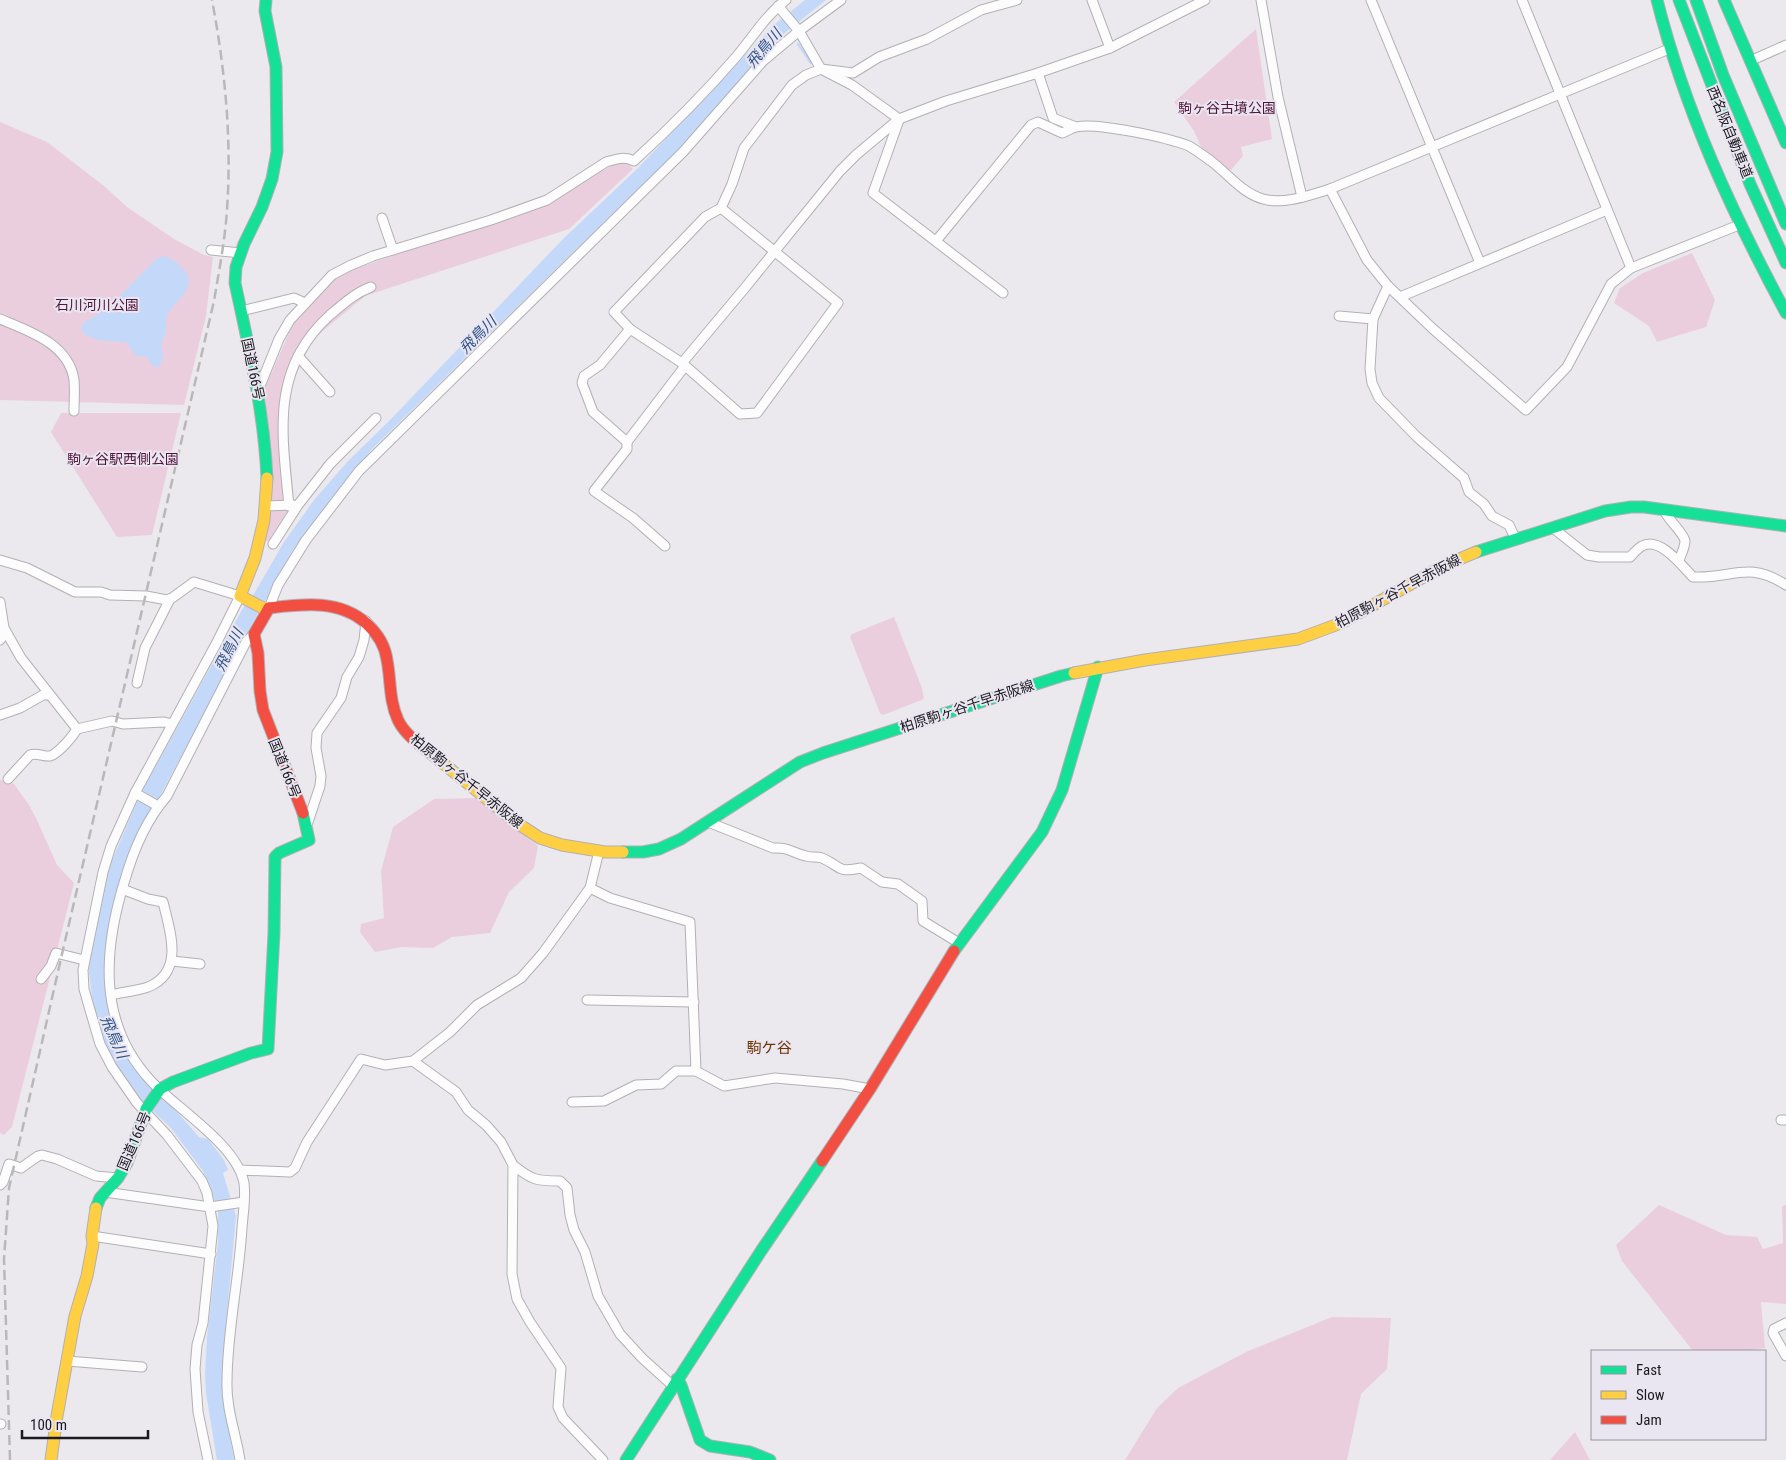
<svg xmlns="http://www.w3.org/2000/svg" width="1786" height="1460" viewBox="0 0 1786 1460" font-family="'Roboto Condensed','Noto Sans JP',sans-serif">
	<style>
		.green { fill: #eacede }
		.water { fill: #c4d9f9 }
		.lines { fill: none; stroke-linecap: round; stroke-linejoin: round }
		.stream { stroke: #c4d9f9; stroke-width: 2.5 }
		.street-casing { stroke: #b2b0b4; stroke-width: 11 }
		.fast-casing { stroke: #b2b0b4; stroke-width: 13 }
		.slow-casing { stroke: #b2b0b4; stroke-width: 13 }
		.jam-casing { stroke: #b2b0b4; stroke-width: 13 }
		.street { stroke: #fcfcfc; stroke-width: 9 }
		.fast { stroke: #16e098; stroke-width: 11 }
		.slow { stroke: #ffcf43; stroke-width: 11 }
		.jam { stroke: #f24e42; stroke-width: 11 }
		.rail { stroke: #b8b8b8; stroke-width: 2.5; stroke-dasharray: 10 5; stroke-linecap: butt }
		.labels { text-anchor: middle; dominant-baseline: central; stroke-width: 4; stroke-linejoin: round; paint-order: stroke }
		.park-label { font-size: 14px; fill: #52153a; stroke: #eae6f1 }
		.street-label { font-size: 14px; fill: #1c1a1e; stroke: #eae6f1 }
		.water-label { font-size: 15px; font-style: italic; fill: #2c5389; stroke: #eae6f1 }
		.neighbourhood-label { font-size: 15px; fill: #6e3500; stroke: #eae6f1 }
	</style>
	<rect width="100%" height="100%" fill="#ebe9ee"/>
	<g class="green">
		<path d="M1256 29 1272 139 1241 147 1243 156 1231 170 1224 168 1218 160 1202 149 1194 131 1174 102Z"/>
		<path d="M0 122 47 142 104 186 127 207 174 239 204 255 213 257 206 316 184 405 0 400Z"/>
		<path d="M625 161 633 169 569 229 365 296 313 339 285 398 294 501 268 541H266L264 390 296 317 335 276 550 201 611 166Z"/>
		<path d="M1692 253 1715 300 1706 327 1657 342 1649 326 1614 303 1620 288 1643 273Z"/>
		<path d="M61 413H181L152 535 117 537 51 432Z"/>
		<path d="M894 617 922 688 924 699 883 715 880 713 850 637 852 634Z"/>
		<path d="M0 780 14 784 29 805 36 818 57 865 74 883 12 1127 4 1135 0 1133Z"/>
		<path d="M477 798 538 846 534 868 509 892 490 933 452 937 433 948 401 947 375 952 360 932 361 924 384 918 381 871 393 827 434 799Z"/>
		<path d="M1659 1205 1726 1235 1757 1237 1763 1249 1783 1243 1782 1206 1786 1205V1304L1761 1302 1765 1348 1740 1351H1693L1622 1261 1616 1245Z"/>
		<path d="M1332 1317 1391 1318 1387 1369 1361 1394 1347 1460H1125L1157 1408 1178 1388 1246 1352Z"/>
		<path d="M1575 1432 1590 1460H1550Z"/>
	</g>
	<g class="water">
		<path d="M805 0H826L780 37 683 145 371 450 328 503 292 551 267 599H266L254 620 162 792 140 828 128 859 108 932 112 1020 151 1086 179 1114 199 1137 208 1139 224 1160 228 1170 223 1173 236 1216 222 1367 223 1398 234 1460H217L206 1393 205 1373 207 1337 218 1243V1209L203 1171 171 1128 137 1096 121 1076 106 1049 94 1014 88 963 94 921 110 865 134 809 145 786 243 608 255 592 284 542 314 500 348 461 390 420 564 238 638 168 775 24Z"/>
		<path d="M165 256C173 260 182 265 186 273 198 294 167 303 166 320 166 324 167 327 166 331 165 335 163 339 162 342 159 354 169 353 158 367H153L147 357 136 356 126 342C110 341 93 342 81 331L83 323 106 310 151 264 157 258Z"/>
	</g>
	<g class="lines">
		<path class="stream" d="M798 44 811 63"/>
		<g class="street-casing">
			<g id="street">
				<path d="M1092 0 1110 48"/>
				<path d="M1261 0 1278 97 1302 197"/>
				<path d="M1371 0 1480 263"/>
				<path d="M1522 0 1631 268"/>
				<path d="M778 6 799 31 821 69 852 85 899 119"/>
				<path d="M1750 61 1786 45"/>
				<path d="M1038 73 1053 118 1076 127"/>
				<path d="M899 120 873 193 1003 293"/>
				<path d="M1330 189 1367 260 1388 286 1432 328 1526 410 1567 367 1611 284 1631 268 1739 225"/>
				<path d="M721 208 838 303 757 413 740 414 682 363 630 329 614 312 705 217 721 208 732 184 744 148 792 85 806 75 821 69 853 73 879 57 927 39 981 10 1017 0"/>
				<path d="M382 218 393 250"/>
				<path d="M936 241 1031 125 1038 122 1062 133C1067 131 1072 128 1076 127 1096 122 1169 138 1189 146 1196 150 1204 156 1211 161 1228 174 1242 193 1263 199 1284 205 1310 195 1330 189L1669 49"/>
				<path d="M211 250 241 253"/>
				<path d="M1400 297 1607 210"/>
				<path d="M241 311 294 298 305 303"/>
				<path d="M1339 316 1373 319 1388 286"/>
				<path d="M0 319C29 331 69 344 74 380 75 390 74 401 74 411"/>
				<path d="M1373 319 1370 369 1372 383 1379 398 1417 437 1464 478 1469 492 1484 504 1492 516 1509 525 1516 540"/>
				<path d="M630 329 600 365 584 376 582 383 593 412 627 442 685 366"/>
				<path d="M298 356 330 392"/>
				<path d="M682 363 744 289 840 171 856 155 899 119 946 101 1038 73 1110 48 1205 0"/>
				<path d="M260 386 279 339 290 320 332 275 349 266 373 256 491 220 547 200 606 162C617 159 624 156 634 161 670 128 704 94 736 57 753 37 765 16 786 0"/>
				<path d="M627 442V449L594 491 633 518 665 546"/>
				<path d="M265 506 293 505"/>
				<path d="M289 506C282 433 270 369 330 315 343 304 355 293 371 287"/>
				<path d="M1664 510C1668 520 1684 533 1685 541 1685 547 1681 555 1679 560"/>
				<path d="M1553 528 1587 555 1599 557H1630C1633 554 1637 549 1642 546 1660 536 1683 567 1693 577 1733 579 1747 560 1786 585"/>
				<path d="M273 544 298 505 330 464 376 418"/>
				<path d="M0 560 27 568 75 592H101L110 595 146 596 167 600 172 598 194 582 240 596 216 644 135 793 111 846 103 872 83 970 84 989 90 1010 100 1044 112 1067 137 1103 167 1135 202 1181 207 1193 213 1226 203 1323 197 1345 195 1369 198 1412 208 1460"/>
				<path d="M0 602 4 628 21 658 77 729C73 736 58 754 50 756 43 757 37 752 30 755L8 779"/>
				<path d="M269 608 278 585 306 540 359 471 683 152 763 61 799 31 841 0"/>
				<path d="M0 640 4 635V628"/>
				<path d="M137 683 145 648 170 599"/>
				<path d="M0 715 20 708 43 695H49"/>
				<path d="M77 729 112 721 123 724 164 722 172 724"/>
				<path d="M135 793 158 806"/>
				<path d="M308 822 320 786 321 776 316 748 317 733 341 698 347 677 359 657 364 640 366 621"/>
				<path d="M708 822 773 848C790 847 792 853 806 856 811 858 817 856 822 858 843 867 835 873 861 868L882 882 898 884 922 901 923 921 959 943"/>
				<path d="M590 888 610 898 690 922 696 1071"/>
				<path d="M172 961 200 964"/>
				<path d="M41 979 51 966 56 953 84 960"/>
				<path d="M111 995C123 992 137 991 148 987 185 972 170 931 163 902L148 899 122 889"/>
				<path d="M587 1000 694 1002"/>
				<path d="M413 1061 456 1092 468 1110 486 1125 501 1142 513 1165 512 1274 517 1299 530 1322 561 1368 558 1407 563 1418 603 1460"/>
				<path d="M572 1102 604 1101 636 1085 661 1084 676 1071H696L724 1086 775 1078 843 1084 870 1089"/>
				<path d="M1781 1120H1786"/>
				<path d="M513 1165C532 1180 536 1181 560 1181L567 1188 570 1215 574 1230 585 1252 598 1296 620 1334 642 1358 673 1386"/>
				<path d="M240 1170 290 1172 295 1168 307 1142 361 1059 385 1065 413 1061 450 1032 477 1005 521 978 543 953 590 888 599 851"/>
				<path d="M0 1185 3 1182 9 1164 21 1168 38 1156 42 1155 57 1159 96 1176 118 1178"/>
				<path d="M105 1192 210 1207 244 1202"/>
				<path d="M92 1236 211 1254"/>
				<path d="M1786 1323 1774 1329 1773 1333 1786 1356"/>
				<path d="M67 1361 142 1367"/>
				<path d="M0 1424H1"/>
				<path d="M240 1460C236 1434 226 1408 227 1382 227 1331 239 1280 242 1228 243 1214 246 1197 244 1183 237 1145 177 1109 151 1081 98 1024 103 952 124 883 133 851 145 821 167 796L246 642 254 634"/>
			</g>
		</g>
		<g class="fast-casing">
			<g id="fast">
				<path d="M266 0 265 11 276 67 277 152 272 179 262 207 244 244 236 267 235 283C249 348 264 411 267 478"/>
				<path d="M1657 0C1685 111 1732 213 1786 313"/>
				<path d="M1679 0 1750 184 1786 263"/>
				<path d="M1696 0 1723 75 1786 224"/>
				<path d="M1724 0 1786 143"/>
				<path d="M1476 552 1605 511 1631 507H1644L1786 526"/>
				<path d="M623 852H643L659 849 681 839 800 762 823 753 1061 676 1074 673"/>
				<path d="M954 951 1042 832 1062 790 1098 667"/>
				<path d="M96 1208 100 1198 118 1178 127 1163 146 1109 160 1089 173 1082 251 1053 268 1049 274 933 275 857 279 853 309 840 303 813"/>
				<path d="M677 1379 681 1385 700 1440 710 1446 750 1452 770 1460"/>
				<path d="M626 1460 761 1251 822 1161"/>
			</g>
		</g>
		<g class="slow-casing">
			<g id="slow">
				<path d="M267 478 264 520 255 558 240 596 263 608H269"/>
				<path d="M1074 673 1145 660 1298 639 1341 623 1443 566 1476 552"/>
				<path d="M439 760 514 821 540 838 562 845 605 852H623"/>
				<path d="M51 1460 57 1416 75 1316 87 1276 93 1244 92 1236 96 1208"/>
			</g>
		</g>
		<g class="jam-casing">
			<g id="jam">
				<path d="M269 608C303 604 340 599 367 624 378 634 385 645 387 660 391 680 389 701 398 720 406 737 425 748 439 760"/>
				<path d="M269 608 254 634 258 653 260 691 263 710 303 813"/>
				<path d="M822 1161 870 1089 954 951"/>
			</g>
		</g>
		<use href="#street" class="street"/>
		<use href="#fast" class="fast"/>
		<use href="#slow" class="slow"/>
		<use href="#jam" class="jam"/>
		<path class="rail" d="M10 1460 4 1259 9 1188 62 954 214 301C219 271 225 240 227 210 232 139 225 69 212 0"/>
	</g>
	<g class="labels">
		<g class="park-label">
			<text x="1227" y="108">駒ヶ谷古墳公園</text>
			<text x="97" y="305">石川河川公園</text>
			<text x="123" y="459">駒ヶ谷駅西側公園</text>
		</g>
		<g class="street-label">
			<text transform="translate(1730 132) rotate(68)">西名阪自動車道</text>
			<text transform="translate(253 369) rotate(78)">国道166号</text>
			<text transform="translate(1398 591) rotate(-28)">柏原駒ヶ谷千早赤阪線</text>
			<text transform="translate(967 706) rotate(-18)">柏原駒ヶ谷千早赤阪線</text>
			<text transform="translate(285 768) rotate(68)">国道166号</text>
			<text transform="translate(467 781) rotate(39)">柏原駒ヶ谷千早赤阪線</text>
			<text transform="translate(134 1141) rotate(-67)">国道166号</text>
		</g>
		<g class="water-label">
			<text transform="translate(764 48) rotate(-50)">飛鳥川</text>
			<text transform="translate(478 335) rotate(-45)">飛鳥川</text>
			<text transform="translate(229 650) rotate(-63)">飛鳥川</text>
			<text transform="translate(114 1037) rotate(66)">飛鳥川</text>
		</g>
		<g class="neighbourhood-label">
			<text x="769" y="1048">駒ケ谷</text>
		</g>
	</g>
	<rect x="1591" y="1350" width="175" height="90" fill="#eae6f1" stroke="#98949d"/>
	<rect x="1601" y="1366" width="25" height="8" fill="#16e098" stroke="#98949d"/>
	<text x="1636" y="1375" font-size="15" fill="#1c1a1e">Fast</text>
	<rect x="1601" y="1391" width="25" height="8" fill="#ffcf43" stroke="#98949d"/>
	<text x="1636" y="1400" font-size="15" fill="#1c1a1e">Slow</text>
	<rect x="1601" y="1416" width="25" height="8" fill="#f24e42" stroke="#98949d"/>
	<text x="1636" y="1425" font-size="15" fill="#1c1a1e">Jam</text>
	<path d="M22 1430v8h126v-8" fill="none" stroke="#1c1a1e" stroke-width="2.5"/>
	<text x="30" y="1430" font-size="15" fill="#1c1a1e" stroke="#eae6f1" stroke-width="4" paint-order="stroke">100 m</text>
</svg>
